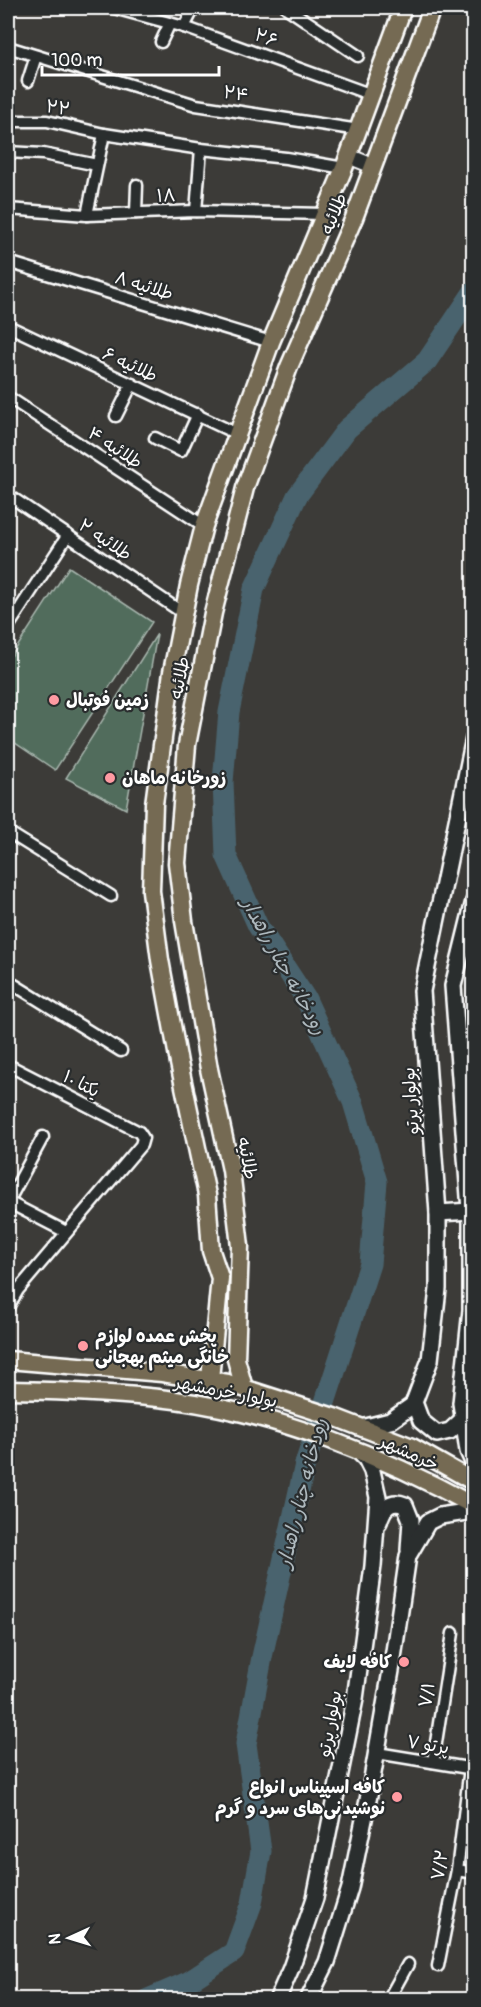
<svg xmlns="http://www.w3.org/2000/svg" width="481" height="2007" viewBox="0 0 481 2007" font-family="Pangolin,'Playpen Sans Arabic',sans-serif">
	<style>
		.grass { fill: #516c5c; stroke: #a8b6ae; stroke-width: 1.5 }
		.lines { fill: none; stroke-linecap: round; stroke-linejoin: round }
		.river { stroke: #4a646e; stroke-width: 21 }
		.minor-casing { stroke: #fff; stroke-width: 15 }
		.tertiary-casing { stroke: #fff; stroke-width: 18 }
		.secondary-casing { stroke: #fff; stroke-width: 20 }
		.primary-casing { stroke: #fff; stroke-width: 21 }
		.minor { stroke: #2a2d2e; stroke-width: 10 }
		.tertiary { stroke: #2a2d2e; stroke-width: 14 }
		.secondary { stroke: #2a2d2e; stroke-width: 15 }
		.primary { stroke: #756b52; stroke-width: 16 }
		.poi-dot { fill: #ff9aa2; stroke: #2a2d2e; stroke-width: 2 }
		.labels { text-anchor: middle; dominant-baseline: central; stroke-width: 4.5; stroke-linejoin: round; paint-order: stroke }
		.street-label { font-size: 18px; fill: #fff; stroke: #2a2d2e }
		.poi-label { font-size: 18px; font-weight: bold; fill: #fff; stroke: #2a2d2e; text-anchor: start }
		.water-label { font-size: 20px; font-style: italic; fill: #aeb9be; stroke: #2a2d2e }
	</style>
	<rect width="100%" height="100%" fill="#3c3b38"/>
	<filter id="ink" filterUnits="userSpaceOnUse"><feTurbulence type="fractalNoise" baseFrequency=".0167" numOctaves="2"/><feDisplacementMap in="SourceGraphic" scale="12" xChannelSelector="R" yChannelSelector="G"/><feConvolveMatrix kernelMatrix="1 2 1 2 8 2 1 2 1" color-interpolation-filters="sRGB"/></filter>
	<g filter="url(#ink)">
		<g class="grass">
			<path d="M69 567 152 622 55 770 8 738V661Z"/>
			<path d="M157 634 126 809 66 778Z"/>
		</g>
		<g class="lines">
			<path class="river" d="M146 2000 188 1982 234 1952 252 1903 261 1851 246 1744 262 1657 305 1464 370 1264 377 1182 353 1102 306 999 258 926 226 855 223 782 229 712 254 589 297 496 347 429 427 361 474 291"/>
			<g class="minor-casing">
				<g id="minor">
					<path d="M114 8 184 27 372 95"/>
					<path d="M287 8 358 56"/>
					<path d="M184 27 194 8"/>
					<path d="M161 42 170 23"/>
					<path d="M8 47 196 105 359 130"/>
					<path d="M28 81 36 56"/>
					<path d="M8 121H47L104 134 201 149 286 158 344 168"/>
					<path d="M8 152 43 154 97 165"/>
					<path d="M8 209 87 215 196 211 325 214"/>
					<path d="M196 211 201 149"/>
					<path d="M136 213 137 185"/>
					<path d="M87 215 104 134"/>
					<path d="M8 262 271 342"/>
					<path d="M8 326 237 434"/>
					<path d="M8 397 204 526"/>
					<path d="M116 416 132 384"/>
					<path d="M155 438 181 451 198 414"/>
					<path d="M8 495 183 613"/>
					<path d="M8 627 68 535"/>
					<path d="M8 832 111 896"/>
					<path d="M8 981 121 1051"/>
					<path d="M8 1065 139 1132 143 1138 141 1145 18 1290 8 1307"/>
					<path d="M469 1070 474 1053"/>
					<path d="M8 1202 43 1137"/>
					<path d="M8 1202 66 1232"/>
					<path d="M377 1753 474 1769"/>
					<path d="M433 1762 453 1633"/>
					<path d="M457 1870 474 1873"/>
					<path d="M438 1966 457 1870 470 1768"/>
					<path d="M388 2000 408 1964"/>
				</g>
			</g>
			<g class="tertiary-casing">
				<path id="tertiary" d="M348 156 373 166"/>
			</g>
			<g class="secondary-casing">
				<g id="secondary">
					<path d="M474 901 453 986 471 1223V1310L461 1403 468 1451 474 1464"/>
					<path d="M438 1213 471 1211"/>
					<path d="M414 1402 421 1421 437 1434 450 1431 463 1419"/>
					<path d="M362 1428 390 1421 413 1405 430 1360 438 1289V1213L422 991 474 738"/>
					<path d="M379 1522C383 1508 390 1499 405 1505L411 1520 409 1550"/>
					<path d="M277 2000 291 1968 315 1898 355 1699 373 1566 378 1497 372 1471 366 1459 359 1452"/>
					<path d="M308 2000 327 1962 350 1888 370 1790 392 1665 408 1556 428 1522 440 1516 466 1512 474 1513"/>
				</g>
			</g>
			<g class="primary-casing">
				<g id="primary">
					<path d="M8 1360 162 1373 228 1383 334 1417 412 1447 474 1482"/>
					<path d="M210 1379 220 1278 211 1251 207 1195 179 1063 160 960 151 891 154 804 172 672 189 585 204 526 271 342 344 168 403 8"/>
					<path d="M244 1388 236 1359 240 1246 231 1170 209 1069 184 921 177 863 187 745 213 613 245 488 289 367 354 218 432 8"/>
					<path d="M8 1390C64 1391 120 1393 175 1400 278 1414 383 1456 474 1506"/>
				</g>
			</g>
			<use href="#minor" class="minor"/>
			<use href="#tertiary" class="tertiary"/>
			<use href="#secondary" class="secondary"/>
			<use href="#primary" class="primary"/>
		</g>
	</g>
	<g class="poi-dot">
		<circle cx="54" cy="700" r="6"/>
		<circle cx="110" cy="778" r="6"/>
		<circle cx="83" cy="1346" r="6"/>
		<circle cx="404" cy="1662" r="6"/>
		<circle cx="397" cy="1797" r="6"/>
	</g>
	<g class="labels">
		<g class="street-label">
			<text transform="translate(266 38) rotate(20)">۲۶</text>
			<text transform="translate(236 94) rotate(9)">۲۴</text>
			<text transform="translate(58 108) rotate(8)">۲۲</text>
			<text transform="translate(166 196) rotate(-2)">۱۸</text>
			<text transform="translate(334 214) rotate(-68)">طلائیه</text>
			<text transform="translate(144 286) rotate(17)">طلائیه ۸</text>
			<text transform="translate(130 365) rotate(25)">طلائیه ۶</text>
			<text transform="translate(115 448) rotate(33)">طلائیه ۴</text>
			<text transform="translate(105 540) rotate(34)">طلائیه ۲</text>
			<text transform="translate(180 678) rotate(-79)">طلائیه</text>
			<text transform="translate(81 1084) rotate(27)">۱۰ یکتا</text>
			<text transform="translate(411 1101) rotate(-94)">بولوار پرتو</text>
			<text transform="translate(247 1158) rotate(80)">طلائیه</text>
			<text transform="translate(226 1392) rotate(11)">بولوار خرمشهر</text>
			<text transform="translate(409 1453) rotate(24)">خرمشهر</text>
			<text transform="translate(427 1695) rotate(-81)">۷/۱</text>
			<text transform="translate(330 1724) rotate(-80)">بولوار پرتو</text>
			<text transform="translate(428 1745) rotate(9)">پرتو ۷</text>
			<text transform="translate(440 1865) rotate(-81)">۷/۲</text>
		</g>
		<g class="poi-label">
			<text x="66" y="700">زمین فوتبال</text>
			<text x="122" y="778">زورخانه ماهان</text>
			<text x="95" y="1336">پخش عمده لوازم<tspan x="95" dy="21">خانگی میثم بهجانی</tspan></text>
			<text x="392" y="1662" text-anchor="end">کافه لایف</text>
			<text x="385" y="1787" text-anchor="end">كافه اسپیناس انواع<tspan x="385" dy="21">نوشیدنی‌های سرد و گرم</tspan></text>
		</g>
		<g class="water-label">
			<text transform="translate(284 966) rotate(61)">رودخانه چنار راهدار</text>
			<text transform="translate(302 1493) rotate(-76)">رودخانه چنار راهدار</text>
		</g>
	</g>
	<rect width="481" height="2007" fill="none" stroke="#2a2d2e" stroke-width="30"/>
	<rect x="15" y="15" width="451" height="1977" fill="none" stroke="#fff" stroke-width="2" filter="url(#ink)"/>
	<g transform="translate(69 1938) rotate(266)" stroke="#2a2d2e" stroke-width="4.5" paint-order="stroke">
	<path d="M0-4.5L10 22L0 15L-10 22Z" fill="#ffffff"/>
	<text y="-9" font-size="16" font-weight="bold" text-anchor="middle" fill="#ffffff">N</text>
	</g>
	<path d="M42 66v9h177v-9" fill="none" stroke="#ffffff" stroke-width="3"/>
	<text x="51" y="66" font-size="18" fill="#ffffff" stroke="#2a2d2e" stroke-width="4.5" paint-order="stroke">100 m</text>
</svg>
